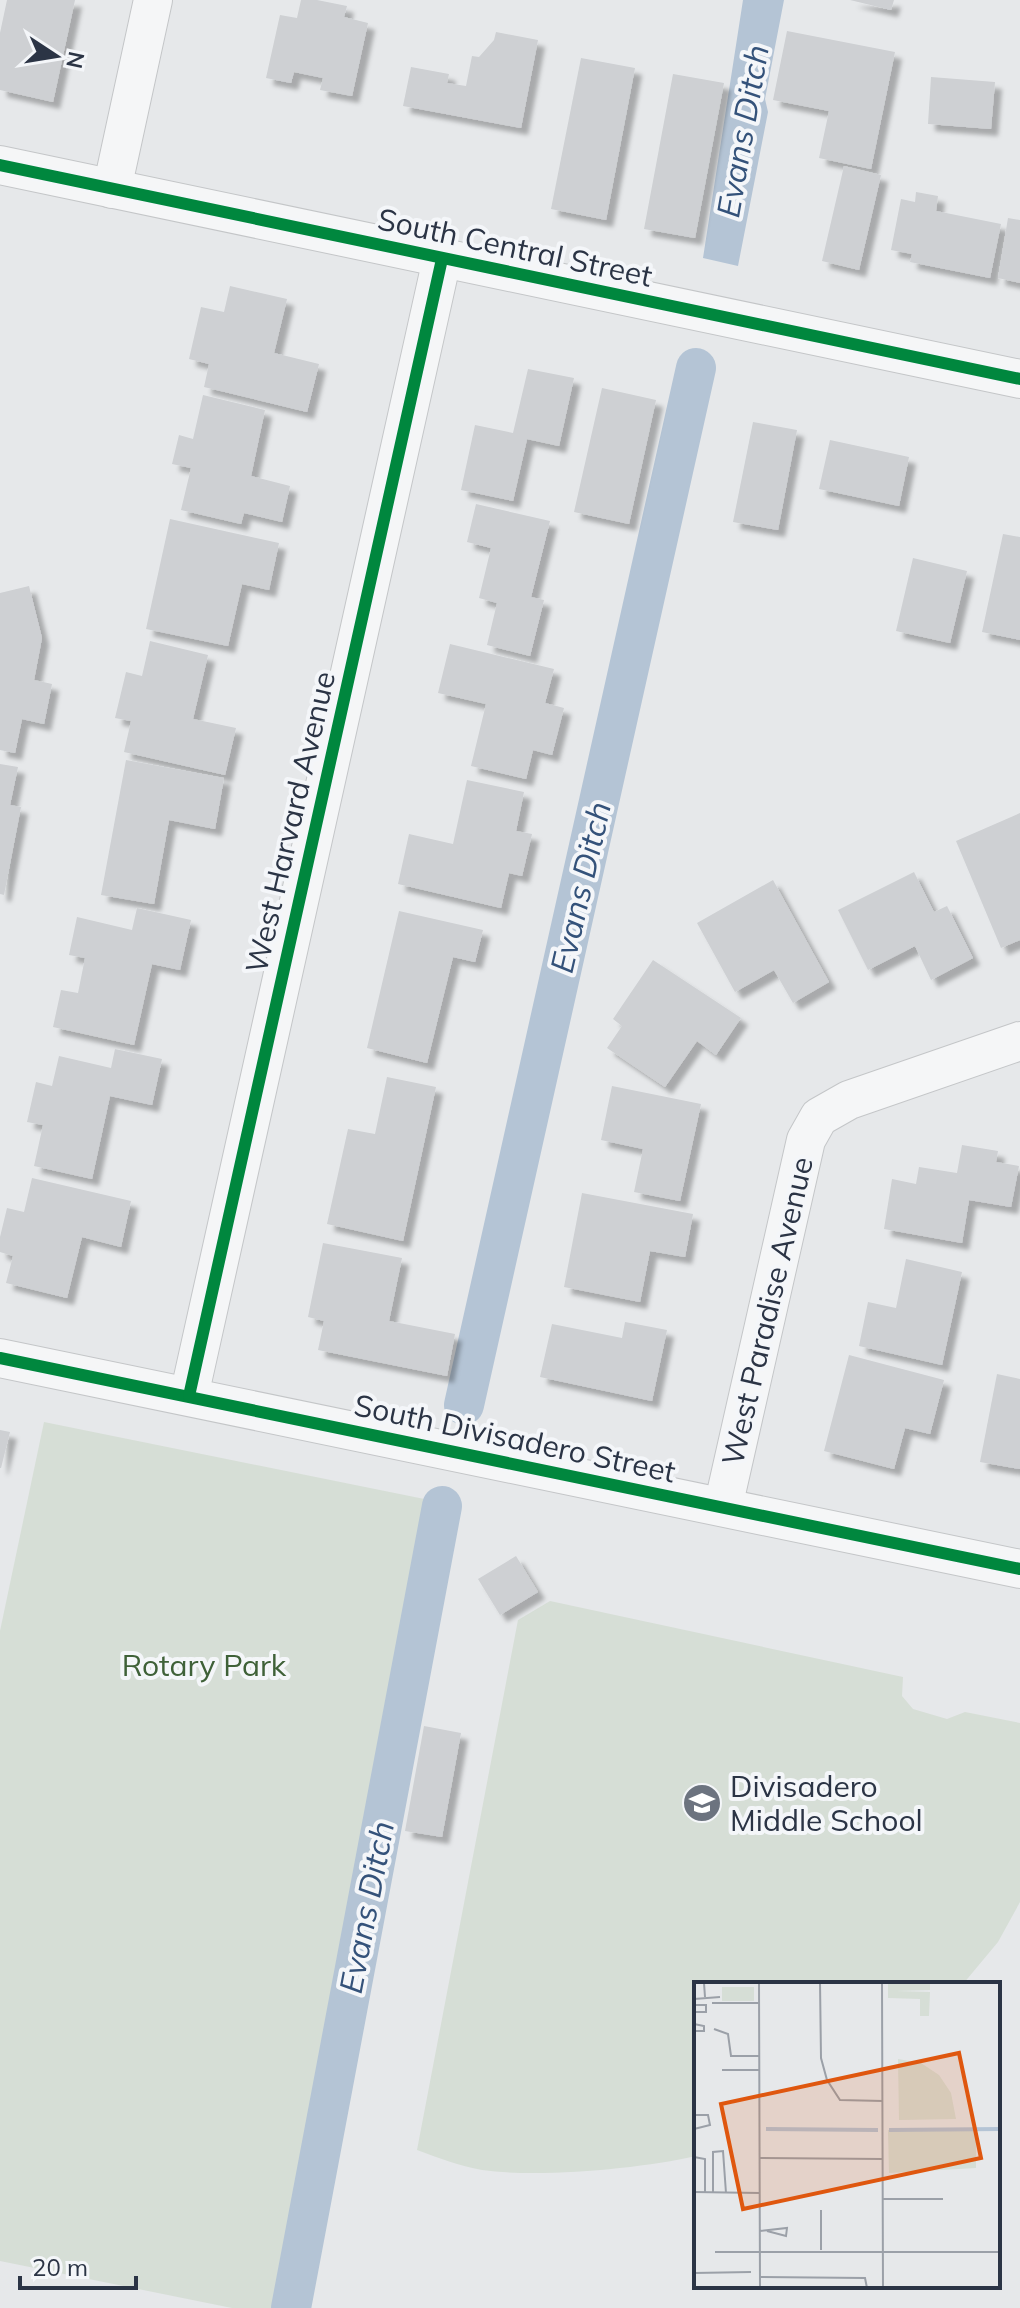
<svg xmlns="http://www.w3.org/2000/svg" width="1020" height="2308" viewBox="0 0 1020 2308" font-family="Mulish,sans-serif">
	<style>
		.green { fill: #d6ded6 }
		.water { fill: #b4c4d5 }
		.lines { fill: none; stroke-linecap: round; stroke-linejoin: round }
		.canal { stroke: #b4c4d5; stroke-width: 40 }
		.building { fill: #ced0d3; filter: url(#shadow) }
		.minor-casing { stroke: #c4c6c8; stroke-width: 40 }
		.minor { stroke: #f5f6f7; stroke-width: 38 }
		.cycleway-casing { stroke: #f4f6f9; stroke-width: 17 }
		.cycleway { stroke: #00873e; stroke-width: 12 }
		.labels { text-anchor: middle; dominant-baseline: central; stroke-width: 8; stroke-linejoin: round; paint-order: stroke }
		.street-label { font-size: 30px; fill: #2b3445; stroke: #f4f6f9 }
		.park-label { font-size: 30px; fill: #3f6138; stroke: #f4f6f9 }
		.poi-label { font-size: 30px; fill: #2b3445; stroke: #f4f6f9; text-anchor: start }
		.water-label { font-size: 32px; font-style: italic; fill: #34527a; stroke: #f4f6f9 }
		.inset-river { fill: none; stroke: #b4c4d5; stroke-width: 4 }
		.inset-road { fill: none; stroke: #9ba0a8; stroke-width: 2 }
		.view { fill: #df570f; fill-opacity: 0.15; stroke: #df570f; stroke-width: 4 }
		.inset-edge { fill: none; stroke: #2b3445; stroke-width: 4 }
	</style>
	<defs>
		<filter id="shadow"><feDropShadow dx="7" dy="7" stdDeviation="2" flood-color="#0004"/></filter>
	</defs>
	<rect width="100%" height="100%" fill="#e6e8ea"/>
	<g class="green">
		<path d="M44 1422 449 1504 276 2308H232L0 2261V1631Z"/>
		<path d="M550 1601 903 1677 902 1696 913 1709 947 1719 965 1712 1020 1723V1902L998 1942 963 1984H696V2156C639 2169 539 2178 482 2170 459 2166 439 2158 417 2150L518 1620Z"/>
	</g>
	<path class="water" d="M743 0H784L765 99 768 112 738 266 703 258Z"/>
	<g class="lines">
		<g class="canal">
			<path d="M464 1405 696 368"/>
			<path d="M291 2308 442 1506"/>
		</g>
	</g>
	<g class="building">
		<path d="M7 0H75L53 102 0 90V33Z"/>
		<path d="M301 0H317L347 6 344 17 368 23 352 96 320 90 323 78 294 72 291 83 266 78 280 15 297 18Z"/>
		<path d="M850 0H894L891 10Z"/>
		<path d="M787 31 895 52 871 169 819 158 829 111 773 100Z"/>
		<path d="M496 32 538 40 521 128 403 106 411 67 449 74 447 83 466 86 472 56 479 57 494 40Z"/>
		<path d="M581 58 635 68 606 220 551 209Z"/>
		<path d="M673 74 724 83 695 238 644 229Z"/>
		<path d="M931 77 995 82 991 129 928 124Z"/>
		<path d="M844 166 881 175 859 270 822 261Z"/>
		<path d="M916 192 938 196 936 211 1001 224 990 278 910 262 912 254 891 250 901 199 915 202Z"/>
		<path d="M1008 218 1020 220V283L998 278Z"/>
		<path d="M230 286 287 299 274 353 319 364 307 412 204 387 209 364 189 359 201 307 224 312Z"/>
		<path d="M528 369 574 378 559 446 527 439 513 501 461 490 475 425 513 433Z"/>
		<path d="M602 388 656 400 629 524 574 512Z"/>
		<path d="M203 395 265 410 251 476 290 486 282 522 244 513 241 524 181 510 191 468 172 464 179 435 193 439Z"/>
		<path d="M753 422 797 430 778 530 733 522Z"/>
		<path d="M830 440 909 457 899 506 819 489Z"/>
		<path d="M476 504 550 521 531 597 544 600 530 656 487 645 497 603 479 598 491 548 467 542Z"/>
		<path d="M170 519 279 543 269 590 242 584 228 646 146 629Z"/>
		<path d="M1003 534 1020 537V640L982 632Z"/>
		<path d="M913 558 967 571 950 643 896 631Z"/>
		<path d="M29 586 42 638 34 680 52 684 44 724 22 719 15 753 0 750V593Z"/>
		<path d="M150 641 208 655 193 719 236 728 225 775 124 752 131 721 115 718 126 672 142 676Z"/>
		<path d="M450 644 554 669 545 703 564 708 552 755 533 750 526 779 471 766 486 704 438 693Z"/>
		<path d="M126 760 224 778 215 829 169 820 154 904 101 895Z"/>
		<path d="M0 764 18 767 10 805 21 807 4 895 0 894Z"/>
		<path d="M467 780 524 792 516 831 532 834 522 876 509 873 501 908 398 884 409 834 453 844Z"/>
		<path d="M1020 813V940L1001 948 956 841Z"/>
		<path d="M914 872 934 912 947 906 973 958 931 980 915 946 868 970 838 910Z"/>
		<path d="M773 880 829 982 793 1003 774 970 735 992 697 923Z"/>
		<path d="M137 908 191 920 180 970 152 964 134 1045 53 1027 61 990 78 993 85 958 69 955 77 917 132 930Z"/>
		<path d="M399 911 483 930 475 962 453 957 427 1063 367 1048Z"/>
		<path d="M653 960 741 1018 716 1055 697 1041 665 1087 607 1048 622 1026 613 1019Z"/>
		<path d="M115 1049 162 1059 152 1105 110 1096 92 1179 34 1166 43 1125 27 1122 36 1082 52 1086 59 1056 111 1068Z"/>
		<path d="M387 1077 436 1087 403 1241 327 1224 348 1129 375 1134Z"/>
		<path d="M612 1086 701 1104 680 1201 634 1192 643 1149 601 1140Z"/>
		<path d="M962 1145 998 1151 996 1162 1019 1166 1011 1207 969 1200 962 1243 884 1229 892 1179 916 1184 919 1167 957 1173Z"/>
		<path d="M32 1178 131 1201 121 1247 82 1237 67 1298 6 1283 13 1256 0 1252V1237L7 1208 24 1212Z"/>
		<path d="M582 1193 693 1214 685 1257 650 1251 640 1302 564 1287Z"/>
		<path d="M323 1243 402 1258 389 1321 455 1334 447 1376 318 1350 324 1321 308 1317Z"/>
		<path d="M906 1259 962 1272 942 1365 859 1346 868 1302 896 1308Z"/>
		<path d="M625 1322 667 1330 652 1401 540 1377 552 1324 622 1338Z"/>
		<path d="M849 1355 944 1380 930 1434 905 1428 894 1469 824 1451Z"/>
		<path d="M997 1374 1020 1379V1469L980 1462Z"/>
		<path d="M0 1430 10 1432 1 1468H0Z"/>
		<path d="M516 1556 538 1592 500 1615 478 1579Z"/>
		<path d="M424 1726 461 1733 442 1837 405 1831Z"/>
	</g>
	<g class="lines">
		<g class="minor-casing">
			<g id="minor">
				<path d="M0 165 1020 379"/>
				<path d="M112 189 153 0"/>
				<path d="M0 1358 1020 1569"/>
				<path d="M189 1396 442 259"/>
				<path d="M723 1507 806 1140 819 1117 849 1100 1020 1041"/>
			</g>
		</g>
		<use href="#minor" class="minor"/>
		<g class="cycleway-casing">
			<g id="cycleway">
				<path d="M0 165 1020 379"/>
				<path d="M0 1358 1020 1569"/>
				<path d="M189 1396 442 259"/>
			</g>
		</g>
		<use href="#cycleway" class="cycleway"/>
	</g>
	<defs>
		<g id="school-disc" transform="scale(2)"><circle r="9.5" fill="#6c737f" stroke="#f4f6f9"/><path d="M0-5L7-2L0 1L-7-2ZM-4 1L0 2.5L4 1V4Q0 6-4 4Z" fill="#fff"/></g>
	</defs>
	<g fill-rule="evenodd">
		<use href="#school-disc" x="702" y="1803"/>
	</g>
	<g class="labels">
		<g class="street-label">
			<text transform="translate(515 247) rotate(12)">South Central Street</text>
			<text transform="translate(290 822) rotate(-77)">West Harvard Avenue</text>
			<text transform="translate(767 1311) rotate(-77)">West Paradise Avenue</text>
			<text transform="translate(515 1438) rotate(12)">South Divisadero Street</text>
		</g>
		<g class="park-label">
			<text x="204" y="1665">Rotary Park</text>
		</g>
		<g class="poi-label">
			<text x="730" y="1786">Divisadero<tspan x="730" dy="34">Middle School</tspan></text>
		</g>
		<g class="water-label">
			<text transform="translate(742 131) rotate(-80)">Evans Ditch</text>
			<text transform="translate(580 887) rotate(-77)">Evans Ditch</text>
			<text transform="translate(366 1907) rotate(-79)">Evans Ditch</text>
		</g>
	</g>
	<g transform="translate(694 1982)">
		<rect width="306" height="306" fill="#e6e8ea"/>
		<path d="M194 1H236V8L202 9 236 10 235 34H226V17L194 16ZM28 5H60V19H28ZM204 77 227 81 245 93 257 111 262 137 205 138ZM194 148H282V186L195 191Z" fill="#d6ded6"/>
		<path class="inset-river" d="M72 147 184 148M195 148 306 147"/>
		<path class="inset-road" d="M65 0 66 306M126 0 127 76 133 98 146 118 189 119M188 0 189 306M0 1H10L11 15M0 17 26 15M18 21H65M0 23H12V30H0M0 42 10 44V49H0M20 47 34 52 37 74H65M28 88H66M0 133H14L16 143 0 147M0 175 11 177V211M66 176 189 177M0 210 66 211M19 211V170L29 169 32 211M189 217H249M127 228V268M66 249 93 246 92 254 73 249M21 270H306M0 291 57 290M66 295 171 296 173 306"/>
		<path class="view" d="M265 71 287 176 49 227 27 122Z"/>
		<rect width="306" height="306" class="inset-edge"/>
	</g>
	<g transform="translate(56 56) rotate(102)" stroke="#f4f6f9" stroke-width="6" paint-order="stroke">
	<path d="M0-6L14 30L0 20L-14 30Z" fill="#2b3445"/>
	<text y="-12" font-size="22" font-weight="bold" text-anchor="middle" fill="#2b3445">N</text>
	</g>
	<path d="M20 2276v12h116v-12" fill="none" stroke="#2b3445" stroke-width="4"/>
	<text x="32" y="2276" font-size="24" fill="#2b3445" stroke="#f4f6f9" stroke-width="6" paint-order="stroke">20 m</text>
</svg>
